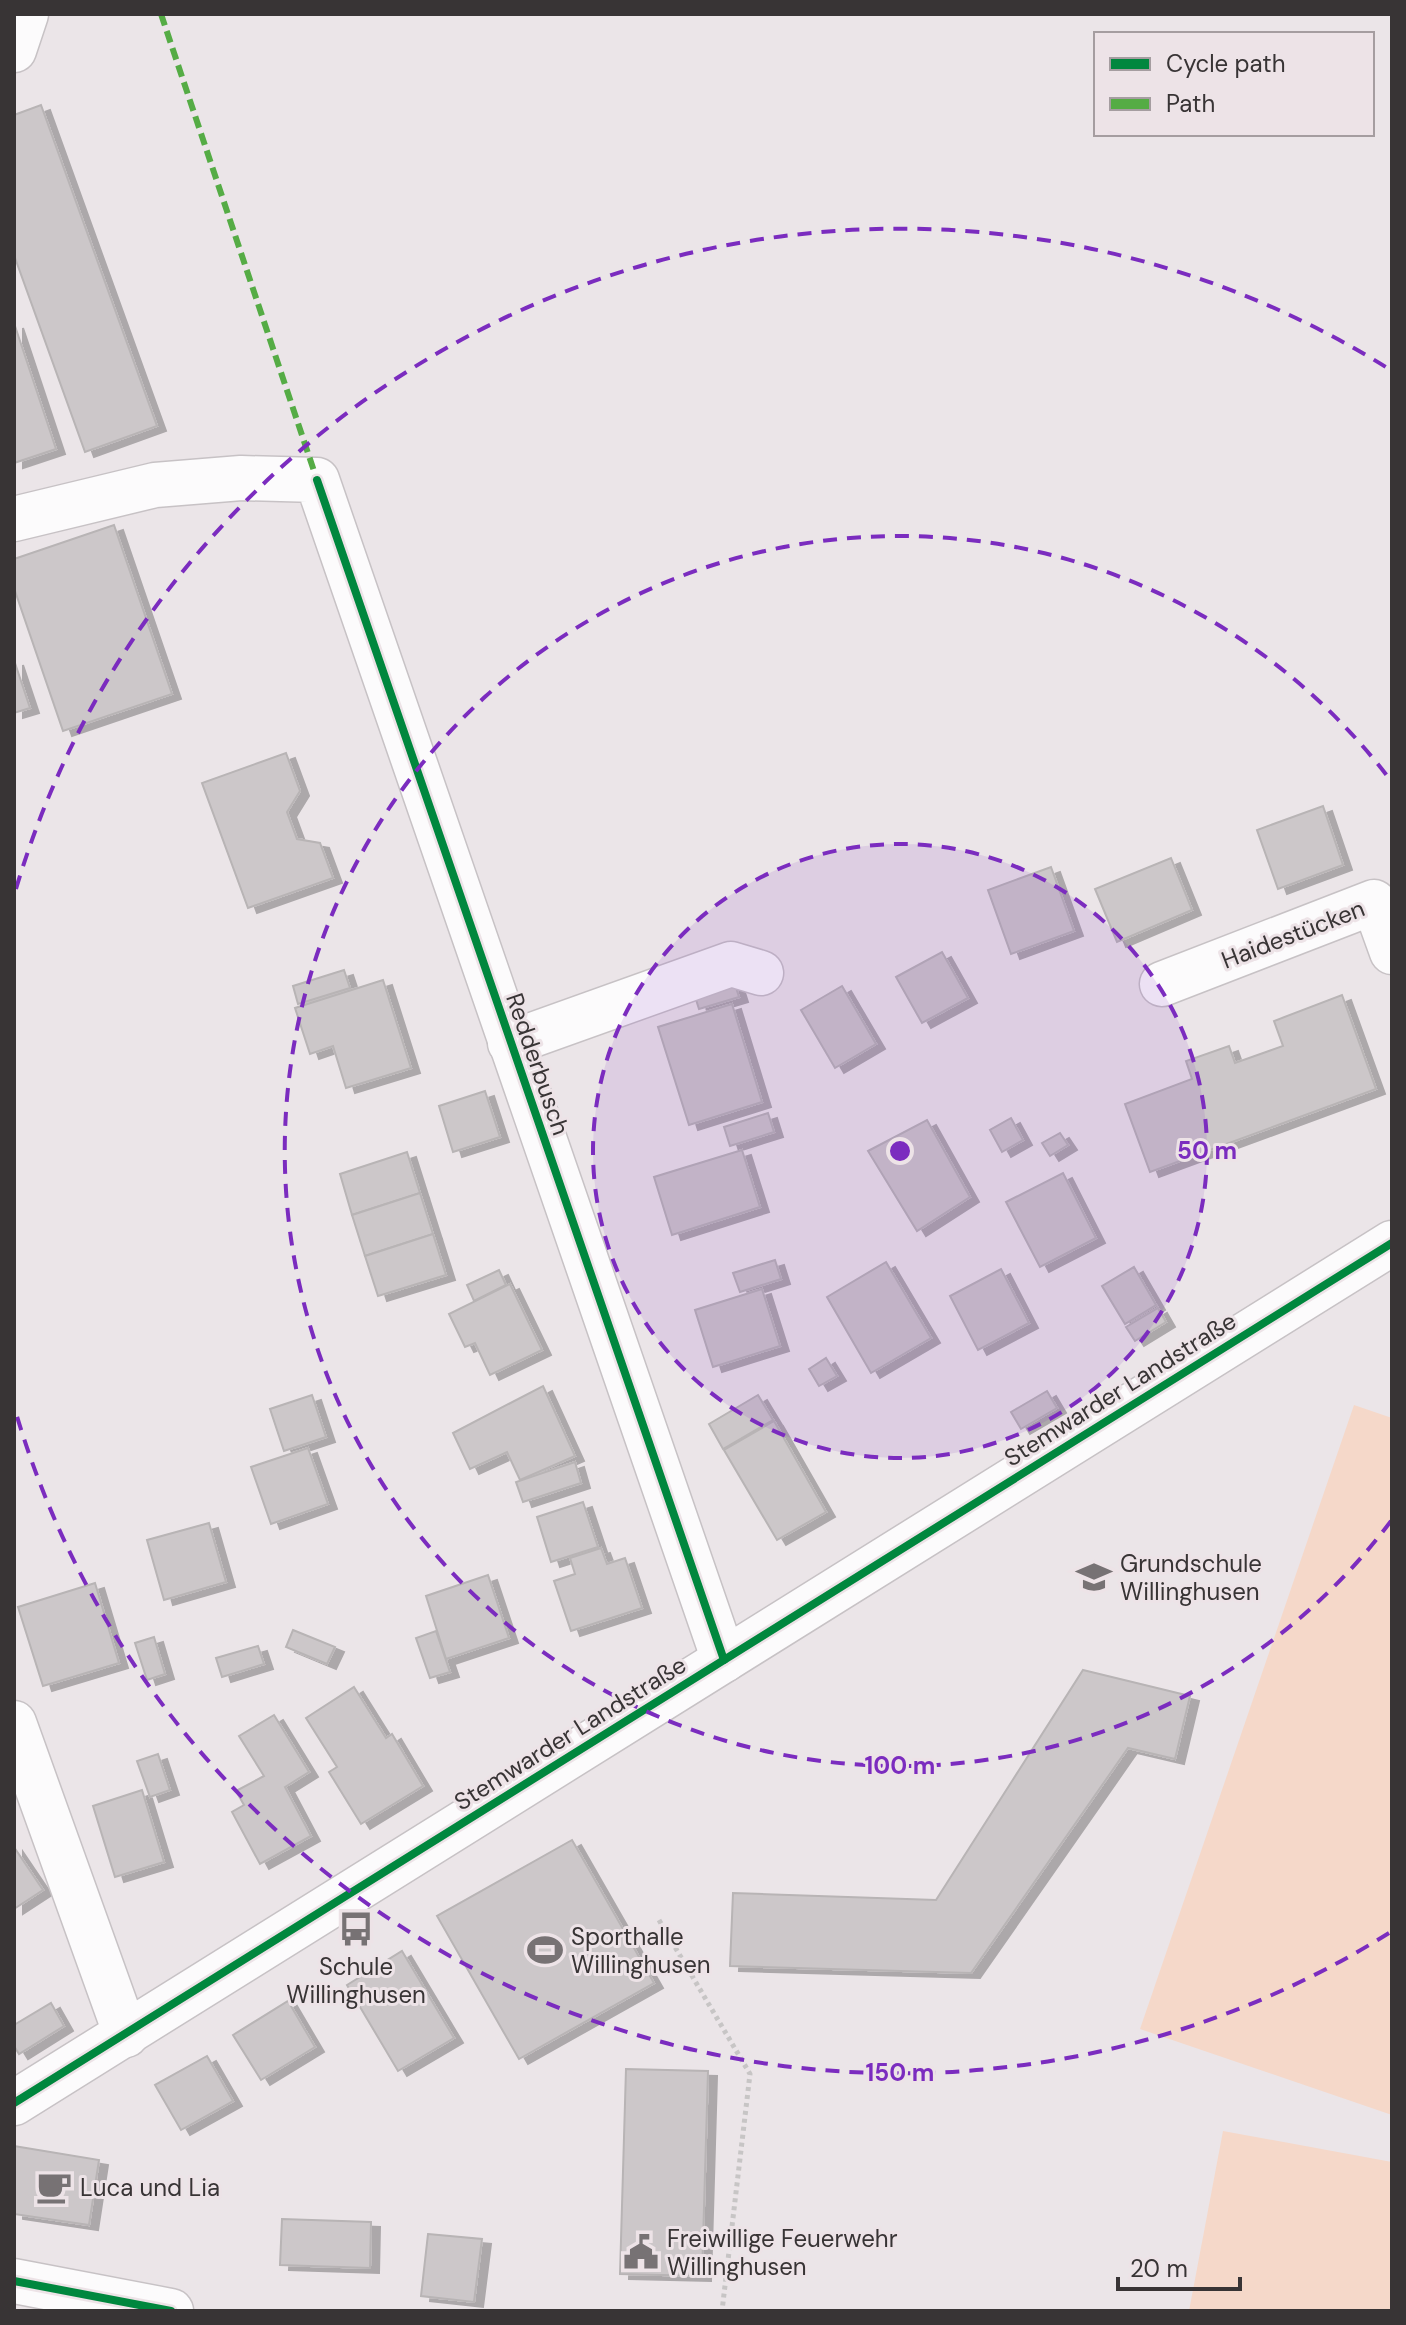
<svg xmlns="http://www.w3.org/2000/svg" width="1406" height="2325" viewBox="0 0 1406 2325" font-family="'DM Sans',sans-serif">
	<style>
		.green { fill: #f5d8c9 }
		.building { fill: #ccc7c9; stroke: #b8b4b5; stroke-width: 2; filter: url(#shadow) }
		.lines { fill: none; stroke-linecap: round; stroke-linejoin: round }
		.minor-casing { stroke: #c7c2c5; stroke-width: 47 }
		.path { stroke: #c7c5c5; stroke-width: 5; stroke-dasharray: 4 4; stroke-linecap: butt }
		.minor { stroke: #fcfbfc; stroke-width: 44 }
		.quiet { stroke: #55ac45; stroke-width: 6; stroke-dasharray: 12 6; stroke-linecap: butt }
		.cycleway-casing { stroke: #ede3e7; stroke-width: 13 }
		.cycleway { stroke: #00873e; stroke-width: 8 }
		.ring { fill: none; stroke: #7b2cbf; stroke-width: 4; stroke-dasharray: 14 10 }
		.labels { text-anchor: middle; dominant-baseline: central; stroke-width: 6; stroke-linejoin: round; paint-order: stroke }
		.street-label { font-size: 24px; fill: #383435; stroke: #ede3e7 }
		.poi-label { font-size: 24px; fill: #383435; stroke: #ede3e7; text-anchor: start }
		.centre { fill: #7b2cbf; stroke: #ede3e7; stroke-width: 4 }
		.ring-label { font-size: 24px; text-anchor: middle; font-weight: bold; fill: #7b2cbf; stroke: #ede3e7; stroke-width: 6; stroke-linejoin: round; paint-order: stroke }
	</style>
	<defs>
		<filter id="shadow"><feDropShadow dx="9" dy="5" stdDeviation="0" flood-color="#0004"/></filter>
	</defs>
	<rect width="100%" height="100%" fill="#ebe5e8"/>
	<g class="green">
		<path d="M1354 1405 1392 1418V2115L1140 2029Z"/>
		<path d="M1223 2131 1392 2162V2311H1189Z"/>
	</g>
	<g class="building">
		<path d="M41 105 157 426 85 452 14 255V115Z"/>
		<path d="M14 323 56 449 14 463Z"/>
		<path d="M114 525 172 694 63 731 14 588V559Z"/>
		<path d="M14 660 30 708 14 713Z"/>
		<path d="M286 753 300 791 287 812 297 839 320 843 333 878 248 908 202 783Z"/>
		<path d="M1323 806 1343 865 1278 889 1257 830Z"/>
		<path d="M1171 858 1192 910 1117 942 1095 889Z"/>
		<path d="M1051 867 1074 931 1011 954 988 890Z"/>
		<path d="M942 952 968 998 922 1023 896 977Z"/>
		<path d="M344 970 350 988 298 1004 293 986Z"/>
		<path d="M732 975 739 997 699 1009 692 987Z"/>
		<path d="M383 980 411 1068 346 1088 333 1046 310 1054 295 1008Z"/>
		<path d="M842 986 876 1044 835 1068 801 1010Z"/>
		<path d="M1342 995 1376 1089 1150 1172 1125 1104 1192 1079 1186 1061 1229 1046 1235 1063 1283 1046 1274 1021Z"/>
		<path d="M732 1004 762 1102 689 1125 658 1027Z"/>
		<path d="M485 1091 500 1137 453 1152 439 1106Z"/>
		<path d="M768 1113 774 1132 730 1146 724 1127Z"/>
		<path d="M1011 1118 1023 1140 1002 1152 990 1130Z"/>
		<path d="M927 1120 970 1197 917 1231 868 1151Z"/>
		<path d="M1060 1133 1068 1145 1050 1156 1042 1143Z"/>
		<path d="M742 1150 760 1207 672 1235 654 1177Z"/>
		<path d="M407 1152 420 1193 352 1215 340 1174Z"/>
		<path d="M1063 1173 1096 1238 1040 1267 1006 1202Z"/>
		<path d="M420 1193 433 1234 365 1256 352 1215Z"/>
		<path d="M433 1234 446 1275 378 1296 365 1256Z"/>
		<path d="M775 1260 781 1279 740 1292 733 1273Z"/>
		<path d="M886 1262 931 1338 871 1373 827 1297Z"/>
		<path d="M1134 1267 1156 1305 1125 1324 1102 1286Z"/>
		<path d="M1001 1269 1029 1323 978 1350 950 1296Z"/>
		<path d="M499 1270 506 1285 474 1301 467 1285Z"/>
		<path d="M510 1284 542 1350 490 1375 475 1343 465 1347 449 1314Z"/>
		<path d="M762 1289 780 1346 713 1367 695 1310Z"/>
		<path d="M1158 1308 1166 1322 1135 1341 1126 1327Z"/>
		<path d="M826 1358 837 1376 819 1386 809 1369Z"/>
		<path d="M543 1386 575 1456 520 1480 507 1452 470 1469 453 1433Z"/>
		<path d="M1047 1391 1057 1408 1021 1429 1011 1412Z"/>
		<path d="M312 1395 326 1437 284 1451 270 1409Z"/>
		<path d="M758 1395 773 1420 723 1449 709 1424Z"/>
		<path d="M774 1421 826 1512 777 1540 724 1450Z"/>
		<path d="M308 1448 328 1504 271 1524 251 1467Z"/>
		<path d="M575 1462 581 1483 523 1502 516 1482Z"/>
		<path d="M583 1502 598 1547 551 1562 537 1517Z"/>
		<path d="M209 1523 226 1582 164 1600 147 1540Z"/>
		<path d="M601 1548 607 1564 625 1558 642 1608 571 1631 554 1581 575 1574 570 1558Z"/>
		<path d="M488 1575 509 1638 446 1659 426 1596Z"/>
		<path d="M95 1583 119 1663 43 1686 18 1607Z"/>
		<path d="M293 1630 335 1647 327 1664 286 1647Z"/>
		<path d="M436 1631 450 1672 430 1678 416 1638Z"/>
		<path d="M154 1637 165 1674 147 1680 135 1643Z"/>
		<path d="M258 1646 264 1664 222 1677 216 1658Z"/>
		<path d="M1083 1670 1190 1696 1175 1759 1128 1748 971 1973 730 1966 733 1893 936 1900Z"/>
		<path d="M354 1687 386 1738 392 1734 423 1786 361 1824 329 1772 337 1767 306 1718Z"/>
		<path d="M274 1715 309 1772 285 1787 311 1836 260 1864 232 1812 244 1805 236 1791 264 1776 239 1736Z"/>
		<path d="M158 1754 170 1790 150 1797 137 1761Z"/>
		<path d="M142 1790 164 1862 115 1877 93 1806Z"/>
		<path d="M572 1840 654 1983 519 2059 437 1916Z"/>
		<path d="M14 1847 43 1890 14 1909Z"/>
		<path d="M402 1951 454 2038 398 2071 347 1985Z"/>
		<path d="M288 2001 315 2047 261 2080 233 2035Z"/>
		<path d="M51 2003 64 2026 19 2054 14 2046V2025Z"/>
		<path d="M207 2056 233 2101 181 2130 155 2085Z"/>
		<path d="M626 2069 708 2071 702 2276 620 2274Z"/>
		<path d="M14 2146 99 2160 89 2225 14 2214Z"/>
		<path d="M282 2219 371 2222 370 2268 280 2265Z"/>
		<path d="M428 2234 482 2239 474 2302 421 2296Z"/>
	</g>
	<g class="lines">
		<g class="minor-casing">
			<g id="minor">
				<path d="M14 50 26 14"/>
				<path d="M14 519 155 485 241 478 317 480 724 1660"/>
				<path d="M1162 984 1374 902 1392 952"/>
				<path d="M510 1043 731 964 761 973"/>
				<path d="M14 1723 126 2035"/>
				<path d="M14 2103 1392 1243"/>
				<path d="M14 2281 171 2311"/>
			</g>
		</g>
		<path class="path" d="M659 1920 750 2074 722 2311"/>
		<use href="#minor" class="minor"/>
		<path class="quiet" d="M161 14 317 480"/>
		<g class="cycleway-casing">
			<g id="cycleway">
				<path d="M317 480 724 1660"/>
				<path d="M14 2103 1392 1243"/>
				<path d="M14 2281 171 2311"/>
			</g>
		</g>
		<use href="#cycleway" class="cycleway"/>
	</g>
	<circle cx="900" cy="1151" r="307" fill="#7b2cbf" fill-opacity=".12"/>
	<g class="ring">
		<circle cx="900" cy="1151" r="307"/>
		<path d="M1391 1521A615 615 0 1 1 1391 781"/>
		<path d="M1389 1933A922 922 0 0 1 16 1413M16 889A922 922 0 0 1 1389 369"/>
	</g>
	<defs>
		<g id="school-bare" transform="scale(2.76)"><path d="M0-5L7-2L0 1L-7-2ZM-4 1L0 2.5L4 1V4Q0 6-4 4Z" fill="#777274" stroke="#ede3e7" stroke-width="2.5" paint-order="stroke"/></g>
		<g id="bus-bare" transform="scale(2.76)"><path d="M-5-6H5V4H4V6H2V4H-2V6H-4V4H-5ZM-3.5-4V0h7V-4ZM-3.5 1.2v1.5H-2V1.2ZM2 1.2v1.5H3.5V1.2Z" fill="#777274" stroke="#ede3e7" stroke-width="2.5" paint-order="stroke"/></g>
		<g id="stadium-bare" transform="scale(2.76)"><path d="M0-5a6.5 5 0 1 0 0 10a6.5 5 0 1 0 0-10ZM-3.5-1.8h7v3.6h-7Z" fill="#777274" stroke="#ede3e7" stroke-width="2.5" paint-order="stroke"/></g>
		<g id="cafe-bare" transform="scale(2.76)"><path d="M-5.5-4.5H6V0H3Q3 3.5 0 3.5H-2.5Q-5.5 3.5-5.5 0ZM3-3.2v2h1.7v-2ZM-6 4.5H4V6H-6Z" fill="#777274" stroke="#ede3e7" stroke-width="2.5" paint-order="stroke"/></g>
		<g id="civic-bare" transform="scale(2.76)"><path d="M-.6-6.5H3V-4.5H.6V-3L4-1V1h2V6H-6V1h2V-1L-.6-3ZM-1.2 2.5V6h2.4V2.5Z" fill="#777274" stroke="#ede3e7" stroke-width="2.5" paint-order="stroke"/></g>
	</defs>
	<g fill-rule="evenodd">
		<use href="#school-bare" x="1094" y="1577"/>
		<use href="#bus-bare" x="356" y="1929"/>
		<use href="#stadium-bare" x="545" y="1950"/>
		<use href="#cafe-bare" x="54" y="2187"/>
		<use href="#civic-bare" x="641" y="2252"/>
	</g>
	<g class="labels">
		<g class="street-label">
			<text transform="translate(1293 934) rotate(-21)">Haidestücken</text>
			<text transform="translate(538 1064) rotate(71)">Redderbusch</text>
			<text transform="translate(1120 1389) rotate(-32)">Stemwarder Landstraße</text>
			<text transform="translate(570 1733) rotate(-32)">Stemwarder Landstraße</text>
		</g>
		<g class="poi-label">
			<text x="1120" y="1563">Grundschule<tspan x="1120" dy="28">Willinghusen</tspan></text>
			<text x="571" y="1936">Sporthalle<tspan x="571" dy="28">Willinghusen</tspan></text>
			<text x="356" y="1966" text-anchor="middle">Schule<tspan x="356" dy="28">Willinghusen</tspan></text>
			<text x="80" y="2187">Luca und Lia</text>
			<text x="667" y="2238">Freiwillige Feuerwehr<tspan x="667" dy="28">Willinghusen</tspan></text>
		</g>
	</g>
	<circle cx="900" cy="1151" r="12" class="centre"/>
	<g class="ring-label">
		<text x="1207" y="1159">50 m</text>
		<text x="900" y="1774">100 m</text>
		<text x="900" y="2081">150 m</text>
	</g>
	<rect width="1406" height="2325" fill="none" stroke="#383435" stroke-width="32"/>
	<rect x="1094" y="32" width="280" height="104" fill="#ede3e7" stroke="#a59da0" stroke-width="2"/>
	<rect x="1110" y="58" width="40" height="12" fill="#00873e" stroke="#a59da0" stroke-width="2"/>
	<text x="1166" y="72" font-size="24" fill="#383435">Cycle path</text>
	<rect x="1110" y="98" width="40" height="12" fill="#55ac45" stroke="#a59da0" stroke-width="2"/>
	<text x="1166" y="112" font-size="24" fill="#383435">Path</text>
	<path d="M1118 2277v12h122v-12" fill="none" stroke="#383435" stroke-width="4"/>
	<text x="1130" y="2277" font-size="24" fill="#383435" stroke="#ede3e7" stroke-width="6" paint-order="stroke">20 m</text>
</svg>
